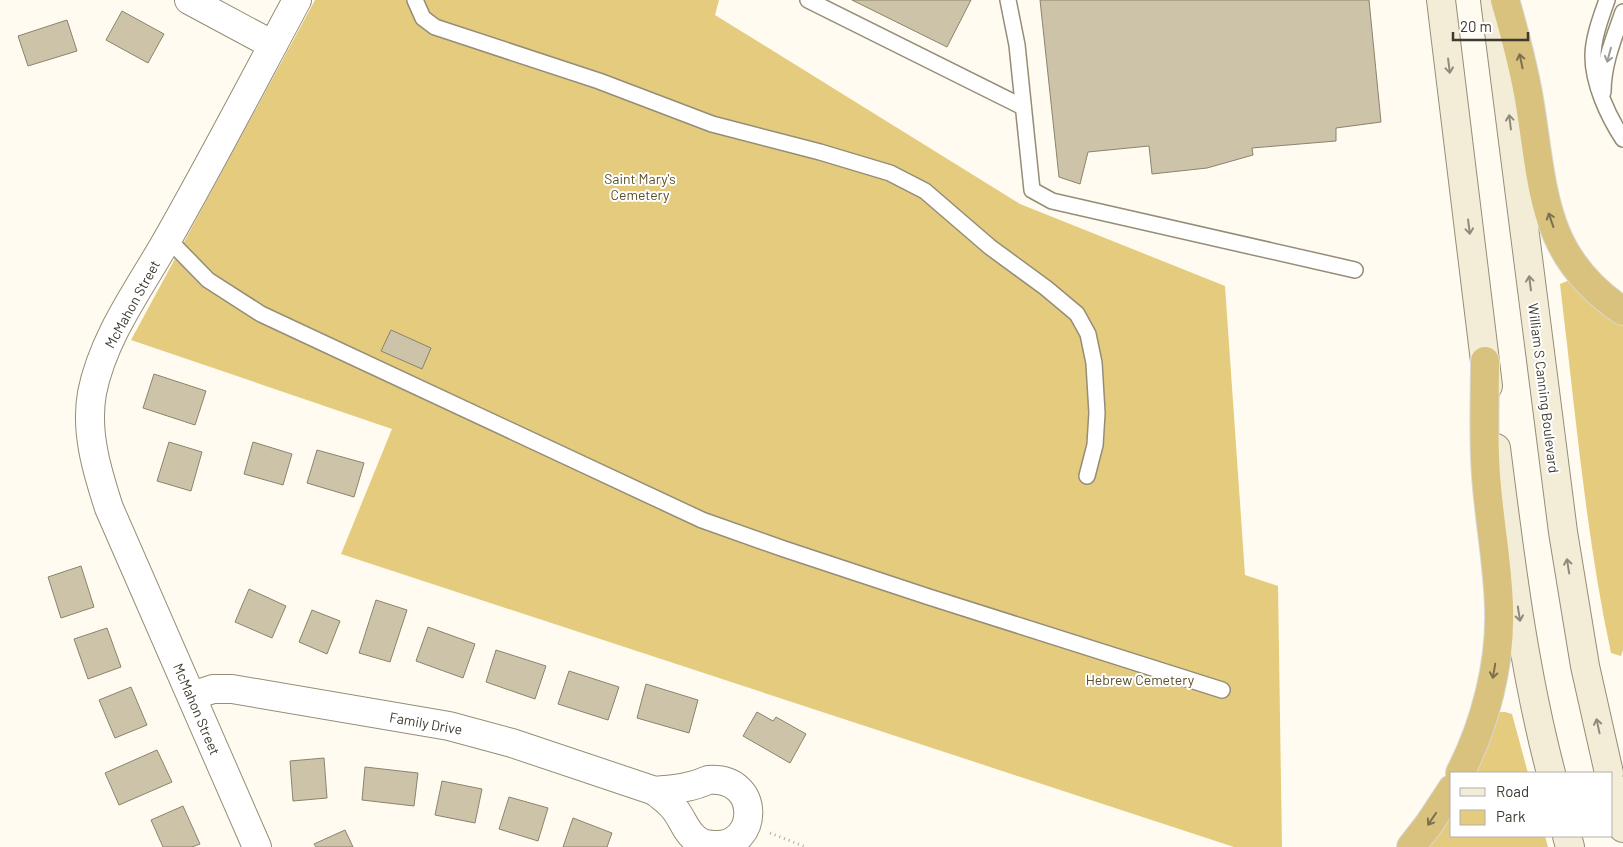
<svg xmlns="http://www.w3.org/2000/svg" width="1623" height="847" viewBox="0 0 1623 847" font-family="Barlow,sans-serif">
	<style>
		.green { fill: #e4cb7e }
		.building { fill: #ccc3a9; stroke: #8b836b }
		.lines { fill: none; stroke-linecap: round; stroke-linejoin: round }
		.lane-casing { stroke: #958d75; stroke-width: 18 }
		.street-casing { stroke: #958d75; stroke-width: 30 }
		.secondary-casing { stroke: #958d75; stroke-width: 30 }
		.highway-casing { stroke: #d8d8d6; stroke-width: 30 }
		.path { stroke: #afaba1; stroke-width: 3; stroke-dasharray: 1 4; stroke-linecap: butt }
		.lane { stroke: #fff; stroke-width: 15 }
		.street { stroke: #fff; stroke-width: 28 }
		.secondary { stroke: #f3edd8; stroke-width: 28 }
		.highway { stroke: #d8c27d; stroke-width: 28 }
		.oneway { stroke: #9e9c98 }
		.oneway2 { stroke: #7c704f }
		.oneway3 { stroke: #8f8b7c }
		.labels { text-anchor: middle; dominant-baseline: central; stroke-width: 4; stroke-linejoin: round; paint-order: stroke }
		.park-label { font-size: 14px; fill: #5b4f27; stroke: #fff }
		.street-label { font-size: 14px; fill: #3e3a30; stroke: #fff }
	</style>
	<rect width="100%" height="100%" fill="#fffbf1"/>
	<g class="green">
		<path d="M315 0H719L715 15 1020 204 1225 286 1245 575 1278 586 1282 847H1234L341 554 392 429 131 340Z"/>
		<path d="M1570 280 1598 310 1623 326V650L1621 656 1611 653C1585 531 1575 407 1560 284Z"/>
		<path d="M1499 712H1505L1512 714 1528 773H1473Z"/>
		<path d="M1452 814V836H1545L1548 847H1428Z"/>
	</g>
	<g class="building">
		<path d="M852 0H971L947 47Z"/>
		<path d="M1040 0H1369L1381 122 1336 128V141L1252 148 1253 155 1207 168 1152 174 1149 146 1088 152 1080 184 1059 177Z"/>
		<path d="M122 11 164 34 148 63 106 40Z"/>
		<path d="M67 20 77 51 28 66 18 36Z"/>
		<path d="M391 330 431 348 422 369 381 351Z"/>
		<path d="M154 374 206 391 195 425 143 408Z"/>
		<path d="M169 442 202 452 191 491 157 481Z"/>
		<path d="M253 442 292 454 283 485 244 474Z"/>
		<path d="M317 450 364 463 354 497 307 483Z"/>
		<path d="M81 566 94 607 61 618 48 577Z"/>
		<path d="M249 589 286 606 272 638 235 622Z"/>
		<path d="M376 600 407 610 390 662 359 653Z"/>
		<path d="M312 610 340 621 327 654 299 642Z"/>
		<path d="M428 627 475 644 463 678 416 661Z"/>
		<path d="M107 628 121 667 88 679 74 639Z"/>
		<path d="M496 650 546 666 535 699 486 682Z"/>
		<path d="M569 671 619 687 608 720 558 704Z"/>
		<path d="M646 684 698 700 689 733 637 718Z"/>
		<path d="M131 687 147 725 115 738 99 700Z"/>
		<path d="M757 712 773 721 776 717 806 734 790 763 743 736Z"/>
		<path d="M157 750 172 782 119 805 105 773Z"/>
		<path d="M324 758 327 798 293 801 290 761Z"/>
		<path d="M365 767 418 773 414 806 362 800Z"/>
		<path d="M442 781 482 789 475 823 435 815Z"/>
		<path d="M509 797 548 808 538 841 499 829Z"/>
		<path d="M183 806 200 844 192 847H163L151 820Z"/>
		<path d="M573 818 612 833 607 847H563Z"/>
		<path d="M345 830 353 847H316L314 844Z"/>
	</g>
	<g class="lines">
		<g class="lane-casing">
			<g id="lane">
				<path d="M415 0 423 18 435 27 599 81 712 124 820 152 890 173 925 191 990 247 1046 288 1077 314 1088 334 1094 363 1097 413 1095 445 1087 476"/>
				<path d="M808 0 1023 107"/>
				<path d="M1008 0 1017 45 1032 190 1052 201 1355 270"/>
				<path d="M1607 0C1601 17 1593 38 1593 56 1593 84 1608 116 1623 139"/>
				<path d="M1603 92C1603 64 1614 38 1623 12"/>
				<path d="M168 239 208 280 261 314 702 520 784 549 929 597 1222 690"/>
			</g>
		</g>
		<g class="street-casing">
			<g id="street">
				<path d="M189 0 273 45"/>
				<path d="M192 696 213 689H232L449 726 512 743 655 791"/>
				<path d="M708 780C762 776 759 847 715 845 709 845 702 844 697 840 685 832 682 816 672 806 667 800 660 796 655 791 673 789 691 788 708 780Z"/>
				<path d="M257 847 109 508C97 471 85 432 92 393 103 337 139 289 167 240 212 161 254 80 297 0"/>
			</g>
		</g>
		<g class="secondary-casing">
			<g id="secondary">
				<path d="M1441 0 1488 386"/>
				<path d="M1495 0 1563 532 1585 666 1609 773"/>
				<path d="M1496 448C1510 557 1523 667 1551 773"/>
				<path d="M1612 786 1623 828"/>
				<path d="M1567 836 1570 847"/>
			</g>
		</g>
		<g class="highway-casing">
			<g id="highway">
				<path d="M1505 0C1514 31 1522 61 1528 93 1544 183 1538 255 1623 311"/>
				<path d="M1460 773C1485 725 1501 663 1499 608 1498 564 1489 520 1486 475 1483 437 1485 399 1485 361"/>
				<path d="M1411 847 1429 824 1452 789"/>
			</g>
		</g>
		<path class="path" d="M770 833 806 847"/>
		<use href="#lane" class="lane"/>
		<use href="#street" class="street"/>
		<use href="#secondary" class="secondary"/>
		<use href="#highway" class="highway"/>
	</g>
	<defs><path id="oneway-shaft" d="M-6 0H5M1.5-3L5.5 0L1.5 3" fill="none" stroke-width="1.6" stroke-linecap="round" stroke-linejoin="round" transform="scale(1.25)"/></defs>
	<use class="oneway" href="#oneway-shaft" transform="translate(1609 55) rotate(105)"/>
	<g class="oneway2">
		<use href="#oneway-shaft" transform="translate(1521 61) rotate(-102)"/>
		<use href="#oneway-shaft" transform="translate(1551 220) rotate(-109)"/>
		<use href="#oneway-shaft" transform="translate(1494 671) rotate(100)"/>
		<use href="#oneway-shaft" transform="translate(1432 819) rotate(124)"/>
	</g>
	<g class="oneway3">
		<use href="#oneway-shaft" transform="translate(1449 66) rotate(83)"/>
		<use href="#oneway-shaft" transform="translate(1510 122) rotate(-97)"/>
		<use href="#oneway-shaft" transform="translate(1469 227) rotate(83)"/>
		<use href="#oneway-shaft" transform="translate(1530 283) rotate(-97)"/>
		<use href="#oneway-shaft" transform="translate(1568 566) rotate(-99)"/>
		<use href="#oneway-shaft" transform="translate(1519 614) rotate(81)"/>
		<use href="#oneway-shaft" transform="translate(1598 726) rotate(-102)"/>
	</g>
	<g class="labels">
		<g class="park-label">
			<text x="640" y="178">Saint Mary's<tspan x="640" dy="16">Cemetery</tspan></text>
			<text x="1140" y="679">Hebrew Cemetery</text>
		</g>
		<g class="street-label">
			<text transform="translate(132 304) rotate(-61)">McMahon Street</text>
			<text transform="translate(1544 388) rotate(83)">William S Canning Boulevard</text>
			<text transform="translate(197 709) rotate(67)">McMahon Street</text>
			<text transform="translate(426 723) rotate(10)">Family Drive</text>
		</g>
	</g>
	<rect x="1450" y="772" width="162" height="65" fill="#ffffff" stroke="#b2b0ac"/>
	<rect x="1460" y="788" width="25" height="8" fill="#f3edd8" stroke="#b2b0ac"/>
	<text x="1496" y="797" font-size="15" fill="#3e3a30">Road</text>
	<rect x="1460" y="810" width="25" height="15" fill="#e4cb7e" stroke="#b2b0ac"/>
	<text x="1496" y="822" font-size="15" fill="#3e3a30">Park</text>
	<path d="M1453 32v8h75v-8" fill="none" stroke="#3e3a30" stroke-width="2.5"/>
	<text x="1460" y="32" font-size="15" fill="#3e3a30" stroke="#ffffff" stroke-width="4" paint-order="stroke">20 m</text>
</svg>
